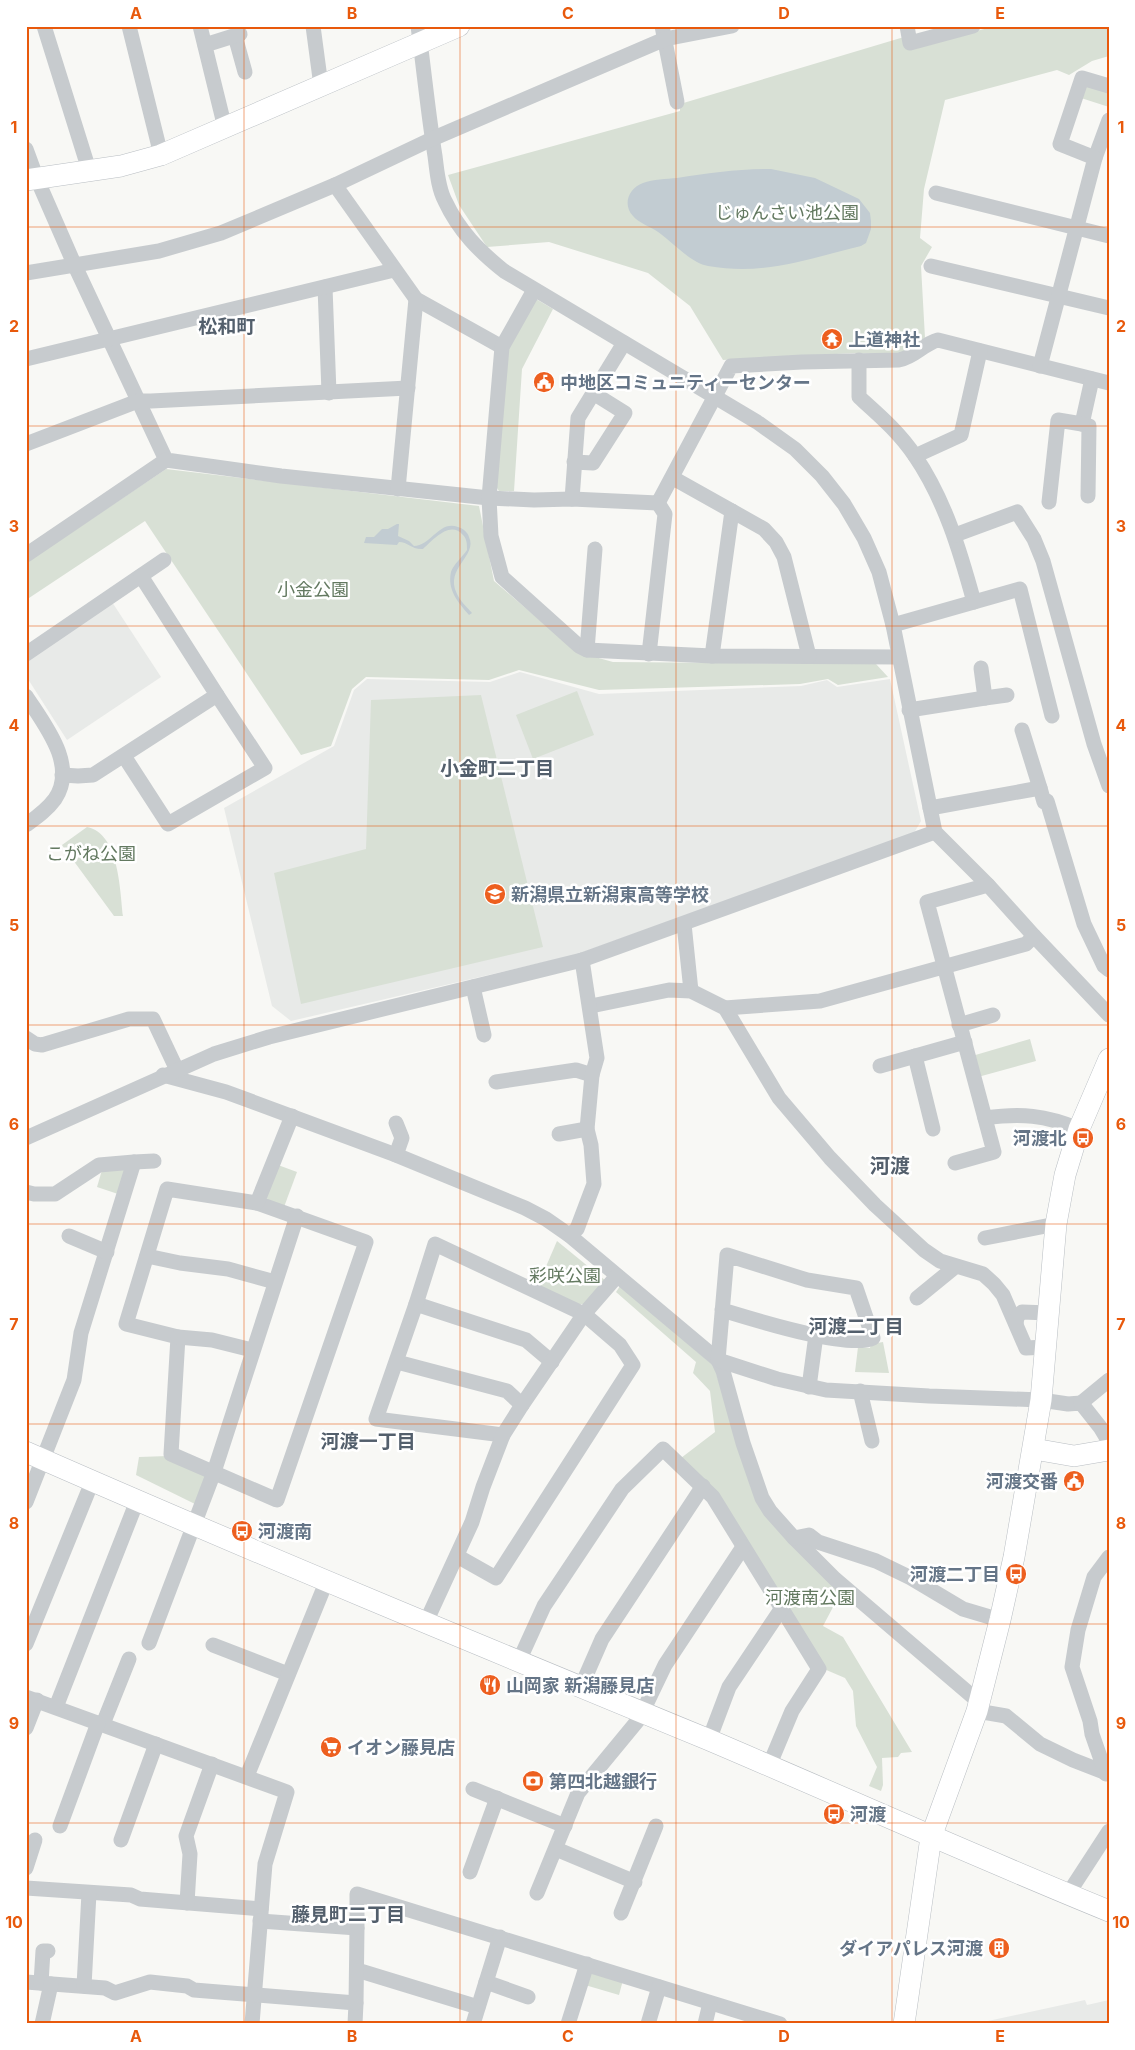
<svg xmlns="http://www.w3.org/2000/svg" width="1135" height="2050" viewBox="0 0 1135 2050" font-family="Inter,'Noto Sans JP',sans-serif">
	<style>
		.built { fill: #e8eae8 }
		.green { fill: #d8e0d5 }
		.water { fill: #c2ccd2 }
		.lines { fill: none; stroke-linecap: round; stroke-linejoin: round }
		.secondary-casing { stroke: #b9bec3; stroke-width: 22 }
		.street { stroke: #c7cbce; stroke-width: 15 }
		.secondary { stroke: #fff; stroke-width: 21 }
		.grid { fill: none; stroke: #e8590c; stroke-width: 1; stroke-opacity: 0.55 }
		.labels { text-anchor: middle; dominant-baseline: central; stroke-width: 5; stroke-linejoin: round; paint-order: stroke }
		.park-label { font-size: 18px; fill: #637960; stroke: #fff }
		.poi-label { font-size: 18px; font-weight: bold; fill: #657587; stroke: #fff; text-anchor: start }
		.neighbourhood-label { font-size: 19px; font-weight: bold; fill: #535f6c; stroke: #fff }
		.quarter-label { font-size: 20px; font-weight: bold; fill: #535f6c; stroke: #fff }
		.neatline { fill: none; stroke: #e8590c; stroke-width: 2 }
		.grid-label { font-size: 16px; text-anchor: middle; font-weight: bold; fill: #e8590c }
	</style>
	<rect width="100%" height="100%" fill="#f8f8f5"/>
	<g class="built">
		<path d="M112 602 161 677 67 740 26 676V660Z"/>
		<path d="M520 672 599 694 801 686 827 680 837 687 890 679 921 821 914 833 575 955 291 1021 272 1006 224 808 334 746 354 690 367 679 490 682Z"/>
		<path d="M1085 2000 1087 2005 1109 2000V2024H974Z"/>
	</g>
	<g class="green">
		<path d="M996 26H1109V56L1092 61 1069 75 1057 70 945 100 924 189 920 238 932 247 921 266 925 338 900 355 855 353 723 360 690 306 648 273 549 242 487 247 459 205 448 175 680 111V104L904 37 906 49Z"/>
		<path d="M1091 83 1109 89V107L1081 98 1085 88Z"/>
		<path d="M536 299 553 309 522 369 514 491H499L495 485 508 349Z"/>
		<path d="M166 469 479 506 494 581 577 652 613 662 876 664 888 677 838 685 828 679 800 684 599 690 519 670 489 680 366 677 352 689 331 746 301 755 145 521 26 600V563Z"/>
		<path d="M577 691 594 735 533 759 516 715Z"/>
		<path d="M481 695 543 947 301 1004 274 873 366 849 371 700Z"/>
		<path d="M87 827C119 833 120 890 123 916H114L62 845Z"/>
		<path d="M1030 1039 1036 1061 978 1077 972 1056Z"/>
		<path d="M278 1165 297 1172 284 1207 268 1201 266 1195Z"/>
		<path d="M120 1167 125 1171 118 1194 97 1187 102 1170Z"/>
		<path d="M557 1241 606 1281 585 1304H578L538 1285Z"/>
		<path d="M620 1286 714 1366 751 1488 841 1592 823 1626 843 1637 912 1752 901 1753 898 1757 882 1758 883 1785 881 1791 869 1786 877 1767 856 1726 853 1691 845 1678 824 1669 681 1458 715 1432 710 1391 693 1373 696 1362 616 1292Z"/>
		<path d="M883 1342 889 1373 855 1372 858 1347 870 1348 871 1344Z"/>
		<path d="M168 1456 210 1474 197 1505 136 1475 139 1457Z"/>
		<path d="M589 1970 623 1980 619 1995 585 1985Z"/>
	</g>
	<g class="water">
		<path d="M771 169 815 178 859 199 870 213 871 221V229L866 243 861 246C807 259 764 276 708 266 690 263 671 240 655 230 648 226 638 222 633 216 622 204 629 188 643 183 653 179 666 179 677 178 708 173 739 169 771 169Z"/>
		<path d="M397 524H399L398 536 409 541 414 546C431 546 439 520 458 527 462 528 468 532 469 537 478 556 444 568 457 594 460 601 467 607 472 613L469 615C458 602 447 590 451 572 453 565 463 556 467 550 467 544 467 539 463 535 450 520 433 540 423 549 412 550 408 542 399 542L397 545 364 543 366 537H374L382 529H388Z"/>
	</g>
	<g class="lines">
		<g class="secondary-casing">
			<g id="secondary">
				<path d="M26 180 121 166 161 155 459 26"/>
				<path d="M1034 1449 1074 1456 1109 1450"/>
				<path d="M26 1452C251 1551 479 1645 707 1739 841 1796 974 1856 1109 1911"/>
				<path d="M904 2024 931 1837 977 1711 1000 1620 1014 1557 1041 1400 1056 1224 1065 1175 1079 1129 1109 1059"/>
			</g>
		</g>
		<g class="street">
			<path d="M44 26 89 170"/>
			<path d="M129 26 161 155"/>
			<path d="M200 26 225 128"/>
			<path d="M313 26 321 86"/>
			<path d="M418 26C424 70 428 113 435 156 437 171 438 188 445 201 459 231 479 251 504 271L757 422 795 449 822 476 844 504 864 538 879 572 893 625 935 832 988 885 1034 936 1109 1015"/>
			<path d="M662 26 677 102"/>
			<path d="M907 26 910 43 973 26"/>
			<path d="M235 36 245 72"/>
			<path d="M205 45 240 34"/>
			<path d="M26 149 37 179 75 266 166 460 281 476 489 498 534 500 572 499 658 503 731 366 802 362 899 360C915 357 923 344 938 340L1109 383"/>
			<path d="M1095 158 1109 120"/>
			<path d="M335 185 416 299 502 347"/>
			<path d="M936 193 1109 236"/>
			<path d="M931 266 1109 308"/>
			<path d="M26 273 159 251 221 233 335 185 432 139 665 39 732 26"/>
			<path d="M325 287 329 393"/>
			<path d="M534 290 502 347 489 498 491 536 502 577 579 646 587 650 712 656 899 657"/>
			<path d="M26 359 394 270"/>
			<path d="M859 360V397C879 415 900 433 915 456 945 500 960 551 974 602"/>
			<path d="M1040 366 1095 158 1060 144 1082 78 1109 86"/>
			<path d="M26 444 138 401H151L408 388"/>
			<path d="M915 456 961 435 980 351"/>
			<path d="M574 462 593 463 625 413 593 393"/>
			<path d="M673 478 764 529 776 542 784 557 809 656"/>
			<path d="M398 489 416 299"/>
			<path d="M1088 496 1089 426 1082 424 1092 379"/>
			<path d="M572 499 578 418 624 343"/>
			<path d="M1049 502 1058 420 1082 424"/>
			<path d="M955 535 1017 512 1034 539 1043 561 1094 744 1109 786"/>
			<path d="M26 555 166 460"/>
			<path d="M893 625 1020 589 1052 716"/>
			<path d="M587 650 595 549"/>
			<path d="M26 654 164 560"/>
			<path d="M649 654 665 514 658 503"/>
			<path d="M712 656 732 511"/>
			<path d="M26 696C44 724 78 765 55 799 47 810 37 817 26 825"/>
			<path d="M985 698 1007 695"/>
			<path d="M909 710 985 698 981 668"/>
			<path d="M1022 730 1040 788"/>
			<path d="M124 756 168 824 265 768 217 695"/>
			<path d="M62 775 78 776 93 775 217 695 141 576"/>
			<path d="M930 808 1040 788 1044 802 1047 801 1084 924 1104 966 1109 970"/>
			<path d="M684 924 691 991"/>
			<path d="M473 987 484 1035"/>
			<path d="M591 1006 669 990 691 991 725 1008 779 1098 830 1158 875 1205 924 1250 940 1261 983 1274 994 1284 1003 1295 1026 1348 1046 1347"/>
			<path d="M725 1008 820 1001 1026 944 1034 936"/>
			<path d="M959 1025 993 1015"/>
			<path d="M26 1038 35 1044 42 1045 129 1019H153L177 1070"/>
			<path d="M915 1056 933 1129"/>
			<path d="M880 1066 965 1042"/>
			<path d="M163 1075 226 1092 396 1155 525 1208 546 1219 569 1235 718 1360 723 1371 743 1443 762 1498 770 1511 794 1538 835 1579 979 1702"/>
			<path d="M496 1082 576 1070 592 1075"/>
			<path d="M985 1118C1021 1113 1045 1115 1079 1129"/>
			<path d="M396 1123 402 1138 396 1155"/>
			<path d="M559 1134 587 1129"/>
			<path d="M26 1138 214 1054 269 1037 582 960 935 832"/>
			<path d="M134 1162 154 1161"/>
			<path d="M955 1163 994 1152 927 902 988 885"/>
			<path d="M167 1189 257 1203 366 1242 277 1500 171 1454 178 1337 126 1324Z"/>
			<path d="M26 1192 34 1194H55L99 1165 134 1162 81 1333 74 1380 26 1502"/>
			<path d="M257 1203 292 1116"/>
			<path d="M569 1235 577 1229 594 1184 591 1145 587 1129 592 1075 597 1058 582 960"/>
			<path d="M69 1236 107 1252"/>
			<path d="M985 1238 1056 1224"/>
			<path d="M147 1256 180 1263 228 1269 275 1282"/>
			<path d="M917 1298 955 1267"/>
			<path d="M416 1304 526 1340 552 1362"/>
			<path d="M722 1310C752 1319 849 1350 873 1338L856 1288 807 1280 727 1255 718 1360 777 1379 826 1390 929 1396 1041 1400 1068 1404 1081 1403 1100 1427 1109 1442"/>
			<path d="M1016 1324 1017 1317 1022 1312 1049 1313"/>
			<path d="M178 1337 212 1340 252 1350"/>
			<path d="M397 1362 507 1391 522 1405"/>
			<path d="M809 1387 816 1335"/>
			<path d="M860 1391 872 1441"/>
			<path d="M1081 1403 1109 1380"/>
			<path d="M794 1538 809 1535 818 1542 876 1561 911 1578 963 1609 1000 1620"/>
			<path d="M457 1556 496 1578 633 1365 620 1345 584 1314 435 1244 416 1304 376 1419 503 1435"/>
			<path d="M426 1622 472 1522 483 1487 503 1435 522 1405 584 1314 617 1276"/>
			<path d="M149 1643 214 1472 297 1216"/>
			<path d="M26 1644 92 1482"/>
			<path d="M213 1645 288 1674"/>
			<path d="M519 1661 544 1606 622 1489 663 1449 713 1497 819 1669 792 1711 769 1766"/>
			<path d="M581 1687 602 1639 703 1486"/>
			<path d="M26 1697 287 1792 265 1864 252 2024"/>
			<path d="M56 1707 137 1501"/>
			<path d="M977 1711 1006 1716 1040 1744 1073 1760 1109 1774"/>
			<path d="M642 1713 665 1665 743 1547"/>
			<path d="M103 1724 129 1659"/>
			<path d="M26 1728 37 1700"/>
			<path d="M709 1740 729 1687 782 1608"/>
			<path d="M1106 1774 1092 1734 1090 1721 1072 1667 1078 1630 1094 1577 1109 1557"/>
			<path d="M247 1776 327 1580"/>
			<path d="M473 1789 565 1826"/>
			<path d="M60 1826 98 1723"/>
			<path d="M121 1840 156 1744"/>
			<path d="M556 1849 635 1882"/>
			<path d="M26 1868 35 1840"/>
			<path d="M470 1872 497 1798"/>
			<path d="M26 1888 131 1895 140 1899 261 1909"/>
			<path d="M537 1893 578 1793 644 1713"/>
			<path d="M1068 1894 1109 1831"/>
			<path d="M187 1903 190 1854 186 1836 212 1764"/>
			<path d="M621 1913 656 1826"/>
			<path d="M260 1921 357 1928V1894L780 2024"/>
			<path d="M357 1970 478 2007"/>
			<path d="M26 1982 105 1988 115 1993 150 1982 187 1986 194 1990 356 2003 355 2024"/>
			<path d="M486 1982 528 1997"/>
			<path d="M41 1983 43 1951H48"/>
			<path d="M84 1986 89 1893"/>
			<path d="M356 2003 357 1928"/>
			<path d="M42 2024 51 1984"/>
			<path d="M473 2024 500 1937"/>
			<path d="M568 2024 587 1964"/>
			<path d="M648 2024 659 1987"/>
			<path d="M705 2024 710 2003"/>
		</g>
		<use href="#secondary" class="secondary"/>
	</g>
	<path class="grid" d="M244 26V2024M460 26V2024M676 26V2024M892 26V2024M26 227H1109M26 426H1109M26 626H1109M26 826H1109M26 1025H1109M26 1224H1109M26 1424H1109M26 1624H1109M26 1823H1109"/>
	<defs>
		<g id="temple-disc" transform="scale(1.125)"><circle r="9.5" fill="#ed5f1f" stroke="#fff"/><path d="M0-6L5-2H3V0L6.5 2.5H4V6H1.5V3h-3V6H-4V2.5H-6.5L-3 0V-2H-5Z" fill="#fff"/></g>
		<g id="civic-disc" transform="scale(1.125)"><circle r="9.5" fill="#ed5f1f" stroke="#fff"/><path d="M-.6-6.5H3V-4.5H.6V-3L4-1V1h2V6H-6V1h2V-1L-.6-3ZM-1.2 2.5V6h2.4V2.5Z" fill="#fff"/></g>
		<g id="school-disc" transform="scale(1.125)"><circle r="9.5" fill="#ed5f1f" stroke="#fff"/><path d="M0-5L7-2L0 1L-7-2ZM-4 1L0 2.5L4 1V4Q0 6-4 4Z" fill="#fff"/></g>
		<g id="bus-disc" transform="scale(1.125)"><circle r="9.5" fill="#ed5f1f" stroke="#fff"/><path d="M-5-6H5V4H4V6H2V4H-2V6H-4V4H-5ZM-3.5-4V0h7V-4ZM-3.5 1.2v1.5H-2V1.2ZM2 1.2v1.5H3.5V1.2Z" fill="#fff"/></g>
		<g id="restaurant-disc" transform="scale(1.125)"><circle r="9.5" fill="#ed5f1f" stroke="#fff"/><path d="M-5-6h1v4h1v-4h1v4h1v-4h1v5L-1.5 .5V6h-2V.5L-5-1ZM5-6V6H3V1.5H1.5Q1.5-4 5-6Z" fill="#fff"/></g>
		<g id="supermarket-disc" transform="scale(1.125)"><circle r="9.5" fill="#ed5f1f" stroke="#fff"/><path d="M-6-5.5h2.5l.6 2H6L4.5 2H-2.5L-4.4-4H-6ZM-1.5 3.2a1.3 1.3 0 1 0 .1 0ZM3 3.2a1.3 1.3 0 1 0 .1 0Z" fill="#fff"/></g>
		<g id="bank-disc" transform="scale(1.125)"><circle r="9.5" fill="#ed5f1f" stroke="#fff"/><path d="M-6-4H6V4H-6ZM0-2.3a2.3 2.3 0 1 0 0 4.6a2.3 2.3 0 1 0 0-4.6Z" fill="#fff"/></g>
		<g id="building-disc" transform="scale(1.125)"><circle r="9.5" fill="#ed5f1f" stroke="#fff"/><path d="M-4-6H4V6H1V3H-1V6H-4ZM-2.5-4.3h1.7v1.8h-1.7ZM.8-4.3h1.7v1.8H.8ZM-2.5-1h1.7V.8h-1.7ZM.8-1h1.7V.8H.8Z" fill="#fff"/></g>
	</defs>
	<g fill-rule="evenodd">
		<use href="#temple-disc" x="832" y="339"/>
		<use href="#civic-disc" x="544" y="382"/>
		<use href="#school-disc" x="495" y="894"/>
		<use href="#bus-disc" x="1083" y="1138"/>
		<use href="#civic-disc" x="1074" y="1481"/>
		<use href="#bus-disc" x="242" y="1531"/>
		<use href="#bus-disc" x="1016" y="1574"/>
		<use href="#restaurant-disc" x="490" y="1685"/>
		<use href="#supermarket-disc" x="331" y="1747"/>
		<use href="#bank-disc" x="533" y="1781"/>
		<use href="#bus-disc" x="834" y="1814"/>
		<use href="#building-disc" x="999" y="1948"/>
	</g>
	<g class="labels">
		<g class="park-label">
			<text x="787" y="212">じゅんさい池公園</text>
			<text x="313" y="589">小金公園</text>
			<text x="91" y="853">こがね公園</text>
			<text x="565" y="1275">彩咲公園</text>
			<text x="810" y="1597">河渡南公園</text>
		</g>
		<g class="poi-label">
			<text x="848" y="339">上道神社</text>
			<text x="560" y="382">中地区コミュニティーセンター</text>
			<text x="511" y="894">新潟県立新潟東高等学校</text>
			<text x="1067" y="1138" text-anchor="end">河渡北</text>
			<text x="1058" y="1481" text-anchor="end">河渡交番</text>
			<text x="258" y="1531">河渡南</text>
			<text x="1000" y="1574" text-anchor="end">河渡二丁目</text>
			<text x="506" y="1685">山岡家 新潟藤見店</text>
			<text x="347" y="1747">イオン藤見店</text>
			<text x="549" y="1781">第四北越銀行</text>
			<text x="850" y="1814">河渡</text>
			<text x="983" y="1948" text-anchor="end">ダイアパレス河渡</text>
		</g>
		<g class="neighbourhood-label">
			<text x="227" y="326">松和町</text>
			<text x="497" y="768">小金町二丁目</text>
			<text x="856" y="1326">河渡二丁目</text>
			<text x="368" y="1441">河渡一丁目</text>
			<text x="348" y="1914">藤見町二丁目</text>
		</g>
		<g class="quarter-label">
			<text x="890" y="1166">河渡</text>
		</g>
	</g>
	<rect width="1135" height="2050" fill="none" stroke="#ffffff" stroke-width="55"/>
	<rect x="28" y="28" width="1080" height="1994" class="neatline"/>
	<g class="grid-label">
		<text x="136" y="19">A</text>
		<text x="352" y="19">B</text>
		<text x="568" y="19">C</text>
		<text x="784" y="19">D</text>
		<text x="1000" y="19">E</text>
		<text x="14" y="133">1</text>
		<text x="1121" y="133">1</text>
		<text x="14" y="332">2</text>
		<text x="1121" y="332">2</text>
		<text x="14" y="532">3</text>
		<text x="1121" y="532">3</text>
		<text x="14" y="731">4</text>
		<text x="1121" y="731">4</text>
		<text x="14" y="931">5</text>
		<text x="1121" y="931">5</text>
		<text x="14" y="1130">6</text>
		<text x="1121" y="1130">6</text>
		<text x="14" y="1330">7</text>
		<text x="1121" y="1330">7</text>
		<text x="14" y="1529">8</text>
		<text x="1121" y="1529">8</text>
		<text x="14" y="1729">9</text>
		<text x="1121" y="1729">9</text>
		<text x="14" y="1928">10</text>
		<text x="1121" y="1928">10</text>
		<text x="136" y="2042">A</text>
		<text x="352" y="2042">B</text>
		<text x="568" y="2042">C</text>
		<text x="784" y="2042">D</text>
		<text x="1000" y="2042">E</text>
	</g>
</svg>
